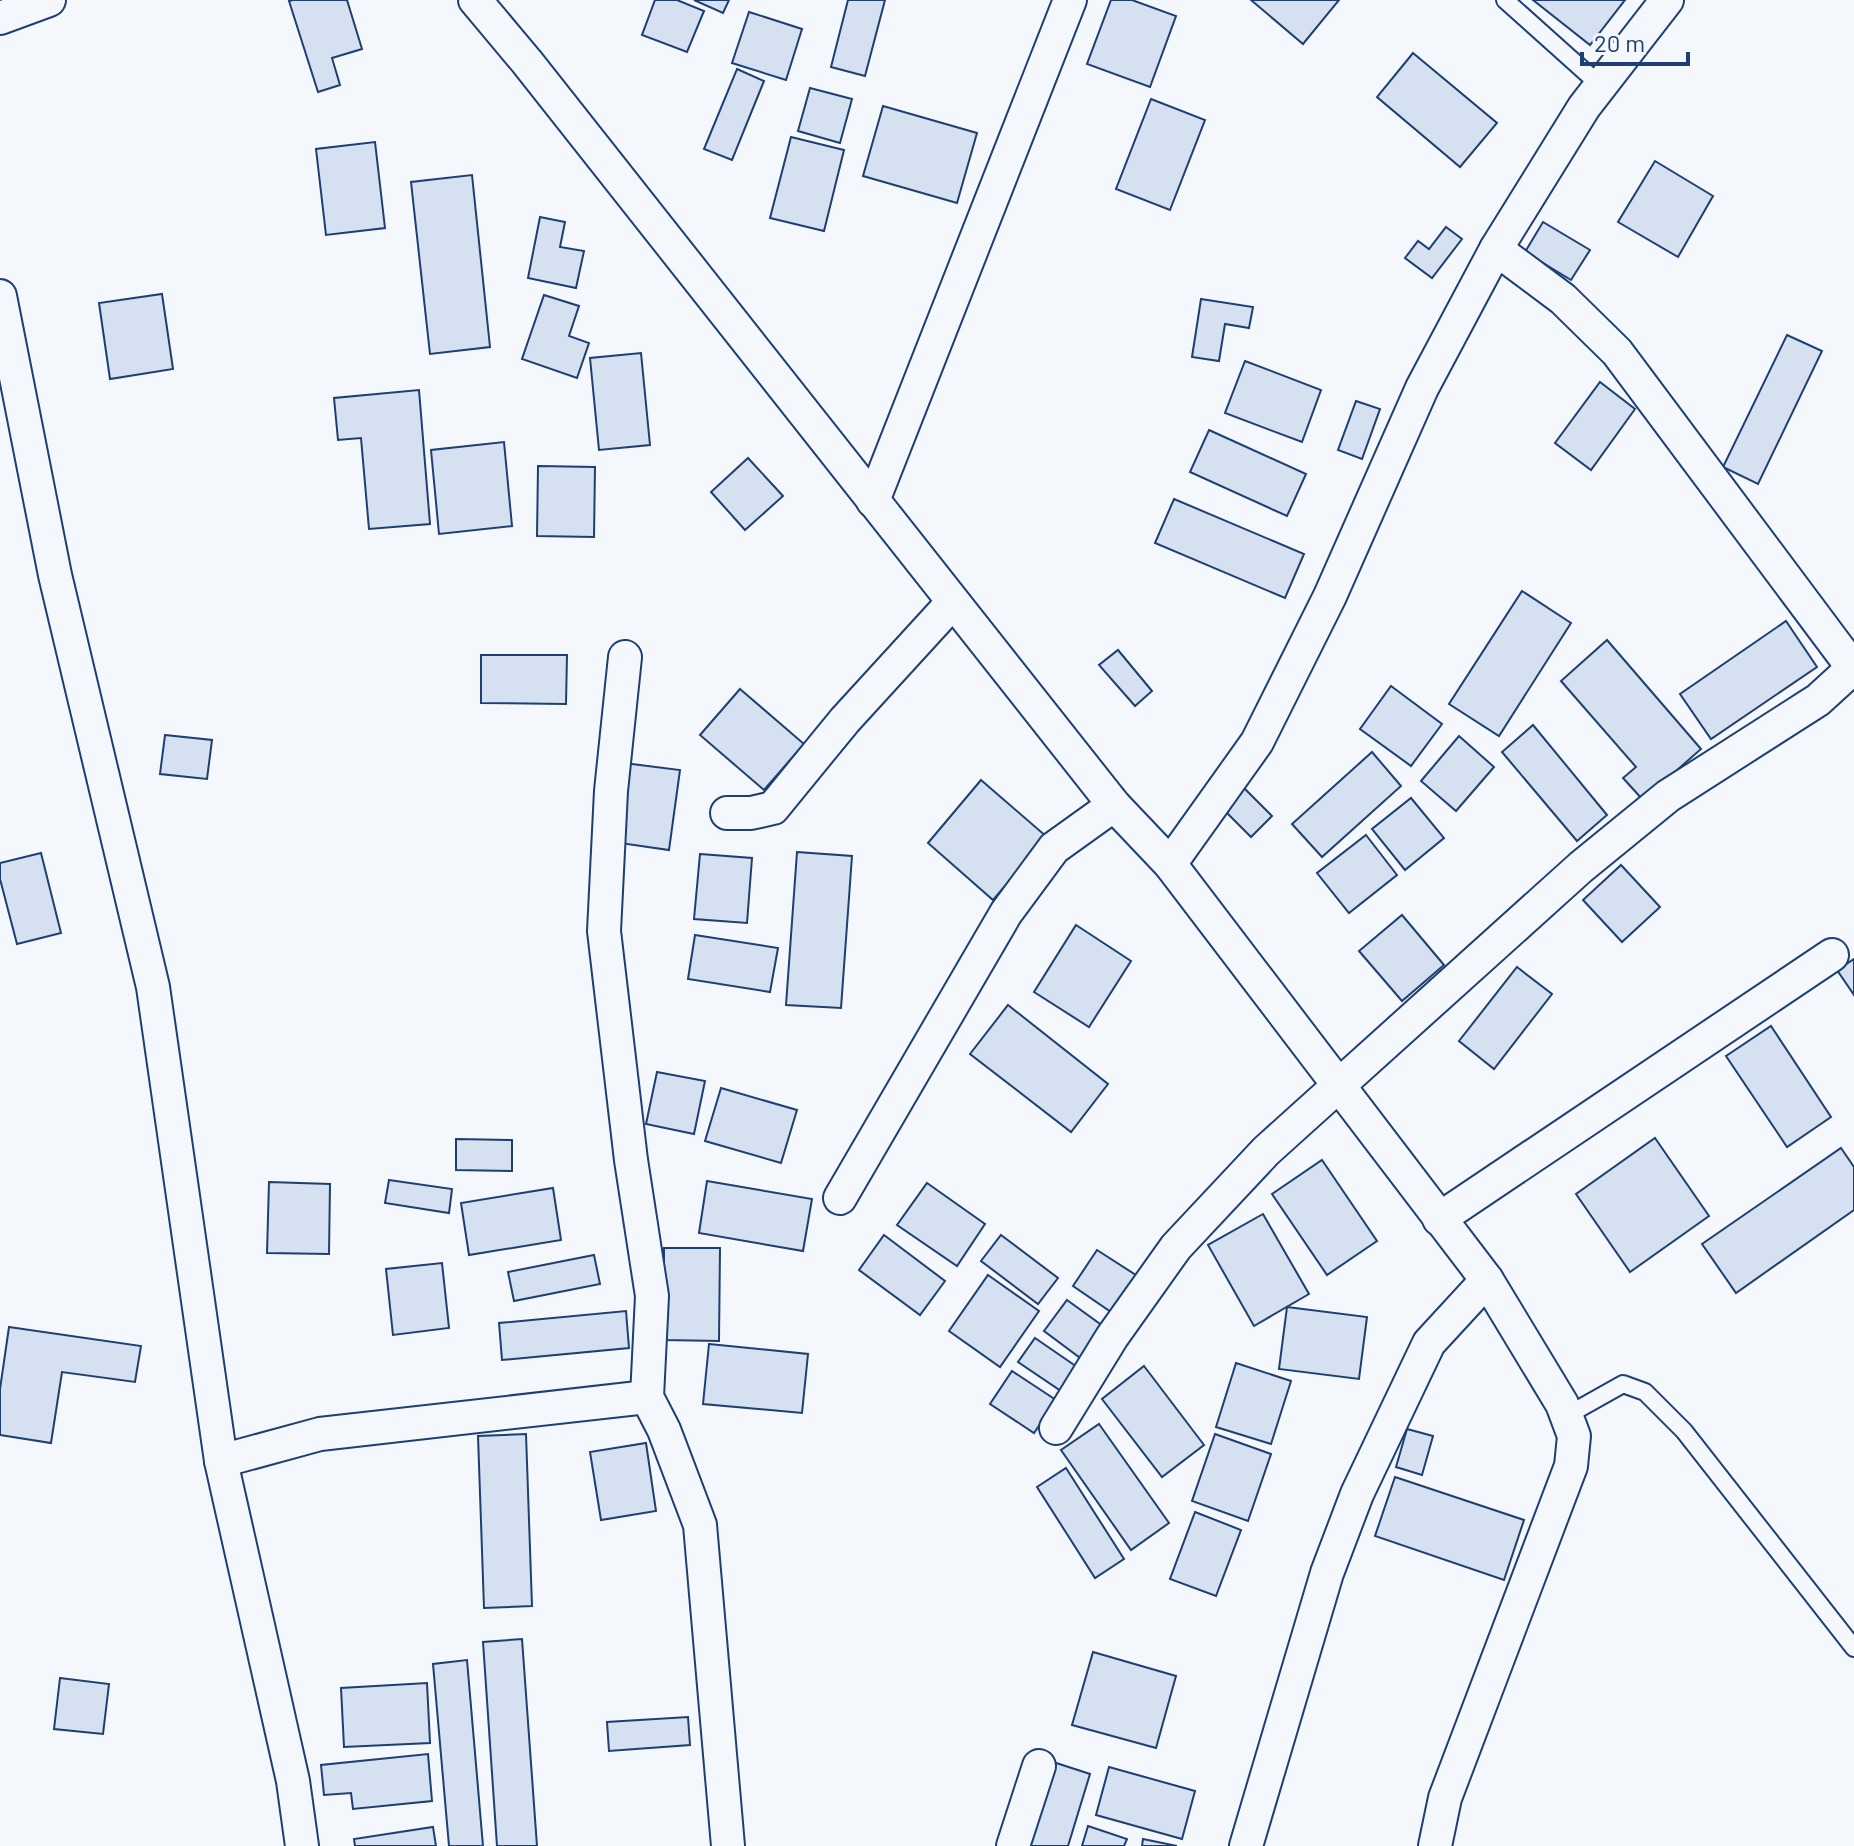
<svg xmlns="http://www.w3.org/2000/svg" width="1854" height="1846" viewBox="0 0 1854 1846" font-family="Barlow,sans-serif">
	<style>
		.building { fill: #d5e0f0; stroke: #1d3f73; stroke-width: 2 }
		.lines { fill: none; stroke-linecap: round; stroke-linejoin: round }
		.service-casing { stroke: #1d3f73; stroke-width: 20 }
		.minor-casing { stroke: #1d3f73; stroke-width: 36 }
		.service { stroke: #f4f7fb; stroke-width: 16 }
		.minor { stroke: #f4f7fb; stroke-width: 32 }
	</style>
	<rect width="100%" height="100%" fill="#f4f7fb"/>
	<g class="building">
		<path d="M293 0H347L362 49 332 58 340 85 318 92 289 1Z"/>
		<path d="M655 0H677L704 11 687 52 642 35Z"/>
		<path d="M694 0H729L723 13Z"/>
		<path d="M848 0H885L865 76 831 67Z"/>
		<path d="M1111 0H1132L1176 16 1150 87 1087 64Z"/>
		<path d="M1251 0H1339L1303 44Z"/>
		<path d="M1533 0H1625L1590 45Z"/>
		<path d="M749 12 802 29 786 80 732 63Z"/>
		<path d="M1413 53 1497 123 1460 167 1377 97Z"/>
		<path d="M737 69 764 81 732 160 704 149Z"/>
		<path d="M810 88 852 99 840 143 798 131Z"/>
		<path d="M1151 99 1205 120 1170 210 1116 189Z"/>
		<path d="M883 106 977 133 957 203 863 176Z"/>
		<path d="M791 137 844 150 824 231 770 218Z"/>
		<path d="M375 142 385 228 326 235 316 149Z"/>
		<path d="M1655 161 1713 196 1678 257 1618 222Z"/>
		<path d="M472 175 490 347 430 354 411 182Z"/>
		<path d="M540 217 565 222 560 247 584 251 576 288 528 278Z"/>
		<path d="M1543 222 1590 250 1571 280 1525 252Z"/>
		<path d="M1446 227 1462 239 1432 278 1405 258 1418 241 1429 249Z"/>
		<path d="M162 294 173 369 110 379 99 303Z"/>
		<path d="M544 295 579 306 569 336 589 343 577 378 522 359Z"/>
		<path d="M1201 299 1253 307 1249 328 1225 324 1219 361 1192 357Z"/>
		<path d="M1787 335 1822 351 1758 484 1723 467Z"/>
		<path d="M641 353 650 445 599 450 590 358Z"/>
		<path d="M1245 361 1321 390 1302 442 1225 413Z"/>
		<path d="M1600 382 1635 409 1591 470 1555 443Z"/>
		<path d="M419 390 430 524 369 529 361 438 338 440 334 398Z"/>
		<path d="M1356 401 1380 409 1362 459 1338 450Z"/>
		<path d="M1209 430 1306 474 1287 516 1190 472Z"/>
		<path d="M504 442 512 526 439 534 431 450Z"/>
		<path d="M748 458 783 496 745 530 711 492Z"/>
		<path d="M538 466 595 467 594 537 537 536Z"/>
		<path d="M1174 499 1304 554 1285 598 1155 543Z"/>
		<path d="M1522 591 1571 623 1499 736 1449 704Z"/>
		<path d="M1786 621 1817 667 1711 739 1680 694Z"/>
		<path d="M1607 640 1701 749 1643 800 1623 778 1636 767 1561 681Z"/>
		<path d="M1118 650 1152 691 1135 706 1099 665Z"/>
		<path d="M481 655H567L566 704 481 703Z"/>
		<path d="M1391 686 1442 724 1411 766 1360 729Z"/>
		<path d="M740 689 804 744 764 790 700 735Z"/>
		<path d="M1533 725 1607 815 1577 841 1502 752Z"/>
		<path d="M165 735 212 740 207 779 160 774Z"/>
		<path d="M1459 736 1494 767 1456 811 1421 781Z"/>
		<path d="M1372 752 1401 786 1322 857 1292 824Z"/>
		<path d="M624 763 680 770 669 850 613 842Z"/>
		<path d="M981 780 1047 837 993 900 928 843Z"/>
		<path d="M1243 787 1272 816 1251 837 1222 808Z"/>
		<path d="M1411 798 1444 838 1405 870 1372 829Z"/>
		<path d="M1366 835 1397 875 1349 913 1317 873Z"/>
		<path d="M797 852 852 856 841 1008 786 1005Z"/>
		<path d="M41 853 61 933 17 944 0 879V863Z"/>
		<path d="M700 854 752 858 747 923 694 919Z"/>
		<path d="M1621 865 1660 907 1622 942 1583 900Z"/>
		<path d="M1402 915 1444 965 1402 1001 1359 951Z"/>
		<path d="M1076 925 1131 961 1089 1027 1034 992Z"/>
		<path d="M695 935 778 948 770 992 688 979Z"/>
		<path d="M1854 959V995L1837 970Z"/>
		<path d="M1517 967 1552 994 1494 1069 1459 1041Z"/>
		<path d="M1008 1005 1108 1084 1071 1132 970 1054Z"/>
		<path d="M1771 1026 1831 1117 1787 1147 1726 1056Z"/>
		<path d="M657 1072 705 1081 694 1134 646 1124Z"/>
		<path d="M721 1088 797 1110 781 1163 705 1141Z"/>
		<path d="M1655 1138 1709 1216 1630 1272 1576 1194Z"/>
		<path d="M456 1139 512 1140V1171L456 1170Z"/>
		<path d="M1841 1148 1854 1167V1210L1736 1293 1702 1244Z"/>
		<path d="M1322 1160 1377 1241 1327 1275 1272 1194Z"/>
		<path d="M389 1180 452 1189 449 1213 385 1203Z"/>
		<path d="M707 1181 812 1199 803 1251 699 1233Z"/>
		<path d="M269 1182 330 1184 329 1254 267 1253Z"/>
		<path d="M927 1183 985 1224 957 1266 897 1225Z"/>
		<path d="M553 1188 561 1240 469 1255 461 1203Z"/>
		<path d="M1263 1214 1309 1294 1254 1326 1208 1245Z"/>
		<path d="M884 1235 945 1281 920 1315 859 1270Z"/>
		<path d="M1001 1235 1058 1278 1038 1304 981 1261Z"/>
		<path d="M664 1248H720L719 1341 664 1340Z"/>
		<path d="M1097 1250 1139 1277 1114 1314 1073 1286Z"/>
		<path d="M594 1255 600 1284 514 1301 508 1272Z"/>
		<path d="M442 1263 449 1328 393 1335 386 1269Z"/>
		<path d="M988 1275 1039 1311 1000 1367 949 1331Z"/>
		<path d="M1067 1300 1107 1329 1083 1360 1044 1331Z"/>
		<path d="M1287 1307 1367 1317 1359 1379 1279 1369Z"/>
		<path d="M626 1311 629 1348 502 1360 499 1323Z"/>
		<path d="M9 1327 141 1346 135 1382 62 1372 51 1443 0 1435V1389Z"/>
		<path d="M1035 1338 1080 1369 1064 1393 1018 1362Z"/>
		<path d="M709 1344 808 1354 802 1413 703 1404Z"/>
		<path d="M1236 1363 1291 1381 1271 1444 1216 1427Z"/>
		<path d="M1144 1366 1204 1445 1162 1477 1102 1399Z"/>
		<path d="M1012 1371 1056 1400 1034 1433 990 1404Z"/>
		<path d="M1099 1424 1169 1523 1131 1550 1061 1450Z"/>
		<path d="M1407 1429 1433 1436 1422 1475 1396 1467Z"/>
		<path d="M526 1434 532 1606 484 1608 478 1436Z"/>
		<path d="M1215 1434 1271 1454 1248 1521 1192 1501Z"/>
		<path d="M646 1443 656 1511 601 1520 590 1452Z"/>
		<path d="M1066 1468 1124 1559 1095 1578 1037 1487Z"/>
		<path d="M1395 1477 1524 1520 1504 1580 1375 1536Z"/>
		<path d="M1195 1512 1241 1530 1216 1596 1170 1579Z"/>
		<path d="M522 1639 537 1846H497L483 1642Z"/>
		<path d="M1093 1652 1176 1676 1156 1748 1072 1725Z"/>
		<path d="M467 1660 483 1846H449L433 1664Z"/>
		<path d="M60 1678 109 1684 103 1734 54 1729Z"/>
		<path d="M427 1683 430 1743 344 1747 341 1688Z"/>
		<path d="M688 1717 690 1745 609 1751 607 1722Z"/>
		<path d="M428 1754 432 1801 353 1809 351 1793 324 1795 321 1765Z"/>
		<path d="M1047 1760 1090 1774 1068 1846H1020Z"/>
		<path d="M1109 1767 1195 1791 1182 1839 1096 1815Z"/>
		<path d="M1088 1826 1127 1839 1124 1846H1082Z"/>
		<path d="M433 1827 436 1846H355L354 1839Z"/>
		<path d="M1143 1839 1177 1846H1142Z"/>
	</g>
	<g class="lines">
		<g class="service-casing">
			<g id="service">
				<path d="M1505 0 1601 86"/>
				<path d="M1566 1416 1623 1384 1645 1392 1684 1431 1854 1648"/>
			</g>
		</g>
		<g class="minor-casing">
			<g id="minor">
				<path d="M475 0 527 62 1114 805 1170 864 1487 1280 1562 1404 1574 1436 1571 1466 1445 1798 1435 1846"/>
				<path d="M0 18 49 0"/>
				<path d="M1496 249 1563 299 1617 352 1853 668"/>
				<path d="M0 296 55 575 153 987 221 1461 293 1781 302 1846"/>
				<path d="M873 501 1070 0"/>
				<path d="M625 657 611 791 604 931 631 1160 652 1296 647 1397 664 1430 700 1525 728 1846"/>
				<path d="M727 813H751L773 808 845 720 952 603"/>
				<path d="M1170 864 1257 742 1330 596 1422 388 1496 249 1584 107 1667 0"/>
				<path d="M840 1198 1006 913 1054 848 1114 805"/>
				<path d="M1439 1219 1832 955"/>
				<path d="M1056 1428 1112 1337 1176 1247 1266 1151 1581 867 1668 796 1818 700 1854 667"/>
				<path d="M221 1461 320 1434 647 1397"/>
				<path d="M1013 1846 1039 1766"/>
				<path d="M1246 1846 1327 1573 1357 1494 1429 1343 1487 1280"/>
			</g>
		</g>
		<use href="#service" class="service"/>
		<use href="#minor" class="minor"/>
	</g>
	<path d="M1582 52v12h106v-12" fill="none" stroke="#1d3f73" stroke-width="4"/>
	<text x="1594" y="52" font-size="24" fill="#1d3f73" stroke="#f4f7fb" stroke-width="6" paint-order="stroke">20 m</text>
</svg>
